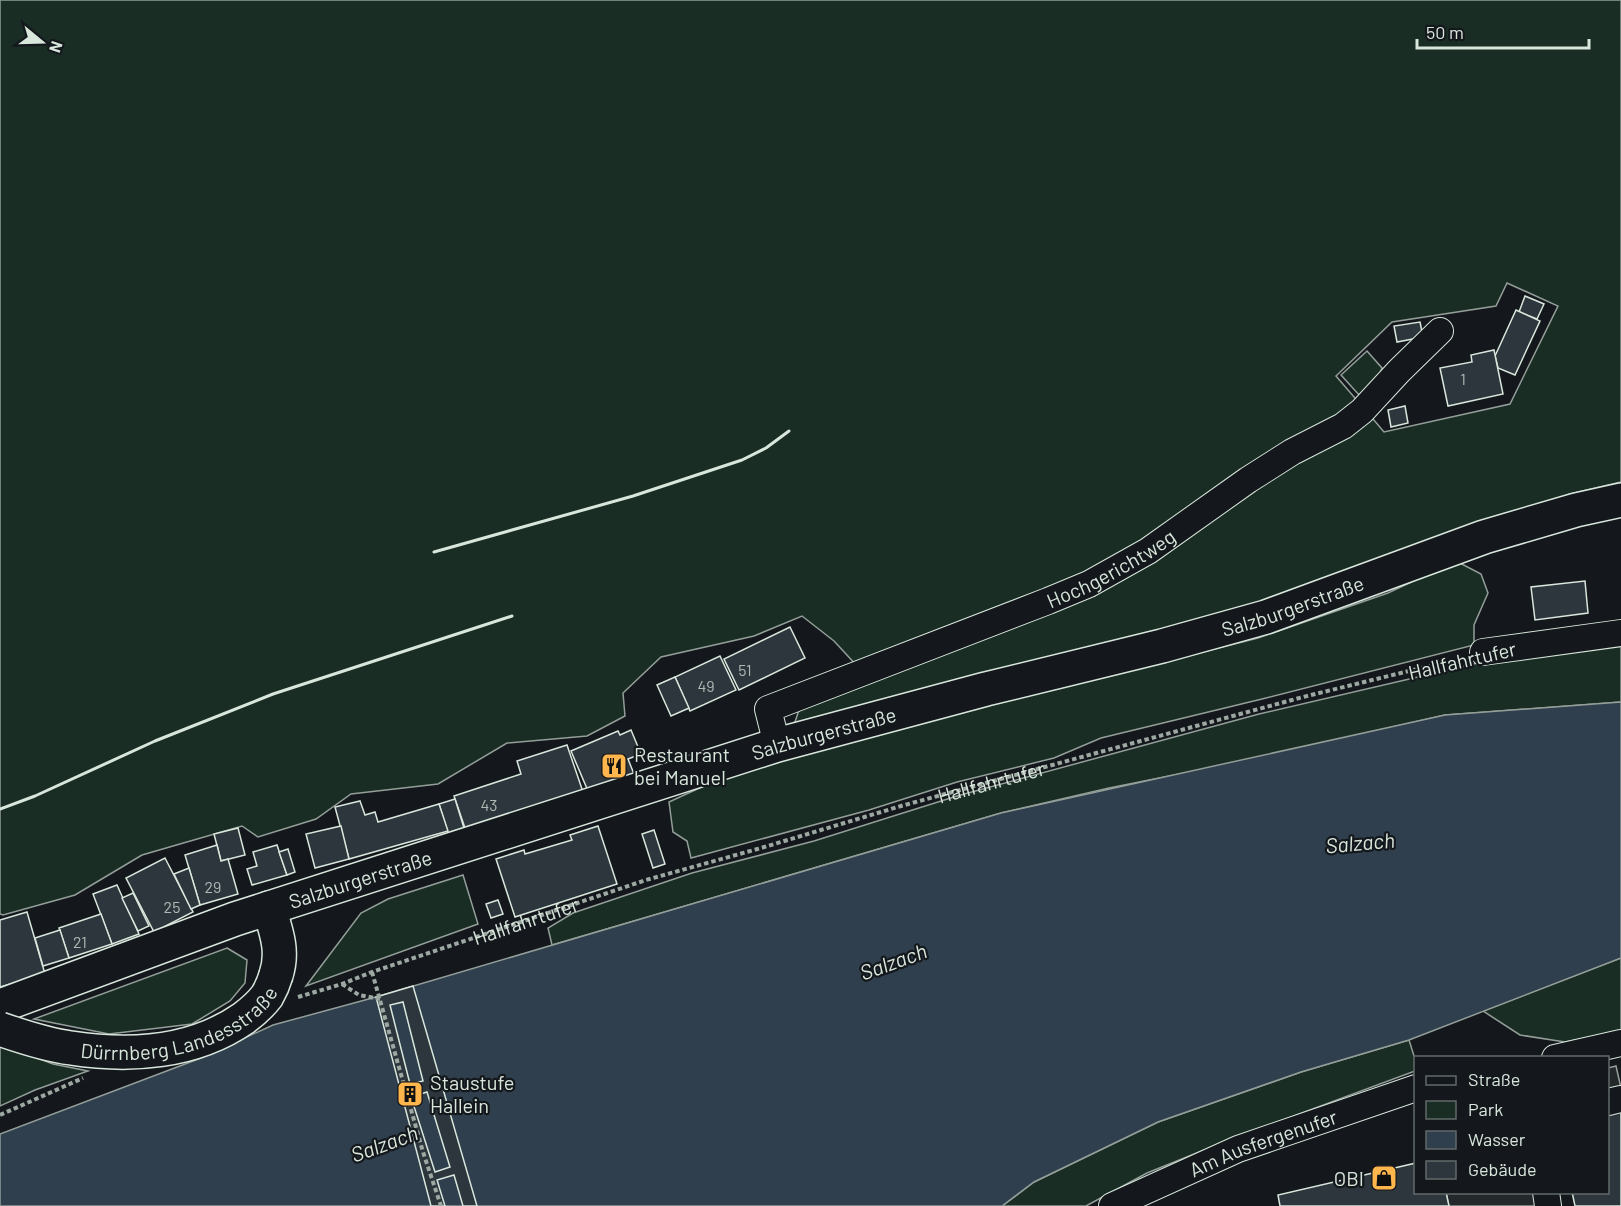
<svg xmlns="http://www.w3.org/2000/svg" width="1621" height="1206" viewBox="0 0 1621 1206" font-family="Barlow,sans-serif">
	<style>
		.green { fill: #1a2d24; stroke: #939e99; stroke-width: 1.5 }
		.parking { fill: #24282b; stroke: #939e99; stroke-width: 1.5 }
		.water { fill: #2f3f4d; stroke: #939e99; stroke-width: 1.5 }
		.building { fill: #2c363c; stroke: #d8e6dc; stroke-width: 1.5; fill-rule: evenodd }
		.lines { fill: none; stroke-linecap: round; stroke-linejoin: round }
		.minor-casing { stroke: #d8e6dc; stroke-width: 28 }
		.major-casing { stroke: #d8e6dc; stroke-width: 36 }
		.path { stroke: #9da8a2; stroke-width: 4; stroke-dasharray: 4.5 3; stroke-linecap: butt }
		.minor { stroke: #14181c; stroke-width: 26 }
		.major { stroke: #14181c; stroke-width: 33 }
		.major-bridge-casing { stroke: #d8e6dc; stroke-width: 36; stroke-linecap: butt }
		.major-bridge { stroke: #14181c; stroke-width: 33 }
		.wall { stroke: #d8e6dc; stroke-width: 3 }
		.labels { text-anchor: middle; dominant-baseline: central; stroke-width: 4.5; stroke-linejoin: round; paint-order: stroke }
		.number-label { font-size: 16px; fill: #adbab4 }
		.street-label { font-size: 20px; fill: #d8e6dc; stroke: #14181c }
		.poi-label { font-size: 20px; fill: #d8e6dc; stroke: #14181c; text-anchor: start }
		.water-label { font-size: 21px; font-style: italic; fill: #d8e6dc; stroke: #14181c }
	</style>
	<rect width="100%" height="100%" fill="#14181c"/>
	<g class="green">
		<path d="M0 0H1621V482L1570 494 1479 525 1299 593 1163 632 911 693 794 725 801 704 1073 600 1152 557 1260 483 1304 454 1349 428 1368 413 1384 432 1510 404 1558 306 1507 283 1496 306 1392 322 1336 376 1361 405 1332 426 1291 446 1255 469 1143 547 1102 570 1057 592 935 635 859 668 834 641 802 616 754 636 661 657 623 693 625 716 587 736 507 743 438 784 351 794 316 819 258 837 242 826 142 855 75 895 3 915 0 914Z"/>
		<path d="M1367 351 1382 368 1379 376 1360 396 1341 375Z"/>
		<path d="M1456 561 1481 574 1488 593 1474 625V645L1262 699 1101 738 1054 758 957 782 869 810 691 858 687 841 673 832 669 802 719 779 835 742 1113 675 1258 638 1388 593Z"/>
		<path d="M1621 643V702L1445 715 1250 760 1109 788 1001 813 552 945 548 928 573 913 692 873 814 841 957 796 1259 714 1495 659Z"/>
		<path d="M463 875 478 924 306 986 361 913 388 899Z"/>
		<path d="M227 948 247 960 245 983 230 1001 192 1024 109 1034 34 1019Z"/>
		<path d="M1621 958V1031L1565 1042 1520 1035 1483 1011Z"/>
		<path d="M1409 1040 1415 1059V1071L1229 1140 1147 1173 1086 1206H1002L1034 1182 1158 1122 1301 1072Z"/>
		<path d="M0 1044 53 1064 88 1071 35 1090 0 1106Z"/>
	</g>
	<g class="parking">
		<path d="M1616 1066 1621 1088 1608 1094V1068Z"/>
		<path d="M1446 1193H1533L1536 1206H1449Z"/>
	</g>
	<path class="water" d="M1621 702V958L1409 1040 1301 1072 1158 1122 1034 1182 1002 1206H0V1134L201 1058 273 1025 376 997 1001 813 1445 715Z"/>
	<g class="building">
		<path d="M1525 296 1544 304 1537 319 1519 312Z"/>
		<path d="M1516 310 1540 321 1515 375 1498 368 1495 356Z"/>
		<path d="M1420 322 1423 337 1397 342 1394 326Z"/>
		<path d="M1494 350 1503 394 1448 406 1440 368 1472 362 1471 355Z"/>
		<path d="M1405 406 1408 423 1391 427 1388 410Z"/>
		<path d="M1585 581 1588 613 1535 620 1531 587Z"/>
		<path d="M790 627 805 658 739 690 724 659Z"/>
		<path d="M720 656 736 690 690 711 675 677Z"/>
		<path d="M675 677 689 708 671 716 657 685Z"/>
		<path d="M631 730 641 754 628 759 636 779 591 798 571 751 618 731 620 735Z"/>
		<path d="M567 745 583 792 466 831 454 796 521 774 517 761Z"/>
		<path d="M455 799 464 828 448 833 439 804Z"/>
		<path d="M360 801 365 815 375 812 378 822 439 804 448 831 349 859 335 807Z"/>
		<path d="M341 826 349 859 315 868 306 834Z"/>
		<path d="M598 826 617 884 515 917 496 859 524 850 525 854 572 840 570 835Z"/>
		<path d="M238 828 245 855 221 861 214 834Z"/>
		<path d="M654 830 665 864 653 868 642 834Z"/>
		<path d="M217 845 221 861 228 859 238 894 200 905 185 855Z"/>
		<path d="M277 845 287 875 252 885 247 869 257 866 253 852Z"/>
		<path d="M288 849 295 872 287 875 279 852Z"/>
		<path d="M165 858 193 912 154 932 126 878Z"/>
		<path d="M189 868 200 905 191 909 174 874Z"/>
		<path d="M117 885 139 934 112 944 93 894Z"/>
		<path d="M133 893 149 926 138 931 122 898Z"/>
		<path d="M498 900 503 914 491 918 486 904Z"/>
		<path d="M27 912 45 974 0 987V920Z"/>
		<path d="M101 914 112 944 69 958 59 928Z"/>
		<path d="M60 930 69 958 43 966 35 938Z"/>
		<path d="M413 986 477 1206H463L454 1175 437 1180 445 1206H431L376 997ZM403 1002 423 1081 410 1084 390 1005ZM427 1092 450 1167 435 1172 411 1097Z"/>
		<path d="M1621 1107V1206H1575L1572 1192H1608V1110Z"/>
		<path d="M1416 1163V1192H1446L1449 1206H1280L1278 1195Z"/>
	</g>
	<g class="lines">
		<g class="minor-casing">
			<g id="minor">
				<path d="M1483 652 1621 633"/>
				<path id="s2" d="M777 745 768 709 1048 601 1089 584 1148 551 1248 480 1292 452 1343 426 1362 411 1399 371 1440 331"/>
				<path d="M1555 1058 1621 1043"/>
				<path d="M1608 1102 1621 1099"/>
				<path d="M1546 1192 1548 1206"/>
				<path id="s3" d="M1112 1206 1238 1149 1416 1088"/>
			</g>
		</g>
		<g class="major-casing">
			<g id="major">
				<path d="M269 908C276 931 284 951 276 975"/>
				<path id="s4" d="M0 1006 235 919 777 745 986 689 1162 646 1266 617 1484 537 1576 510 1621 500"/>
			</g>
		</g>
		<g class="path">
			<path d="M372 972 423 1152 441 1206"/>
			<path d="M342 984 359 995 380 999"/>
			<path id="s1" d="M298 997 342 984 372 972 646 880 761 848 901 806 1303 697 1462 658"/>
			<path d="M0 1115 83 1078"/>
		</g>
		<use href="#minor" class="minor"/>
		<use href="#major" class="major"/>
		<g class="major-bridge-casing">
			<g id="major-bridge">
				<path id="s5" d="M0 1029C23 1037 47 1045 71 1048 130 1057 194 1053 244 1018 252 1012 261 1004 267 996 271 989 274 982 276 975"/>
			</g>
		</g>
		<use href="#major-bridge" class="major-bridge"/>
		<g class="wall">
			<path d="M434 552 633 496 742 460 766 448 789 431"/>
			<path d="M0 809 35 796 155 741 273 694 512 616"/>
		</g>
	</g>
	<defs>
		<g id="restaurant-square" transform="scale(1.35)"><rect x="-9" y="-9" width="18" height="18" rx="4" fill="#ffb74d" stroke="#14181c"/><path d="M-5-6h1v4h1v-4h1v4h1v-4h1v5L-1.5 .5V6h-2V.5L-5-1ZM5-6V6H3V1.5H1.5Q1.5-4 5-6Z" fill="#111"/></g>
		<g id="building-square" transform="scale(1.35)"><rect x="-9" y="-9" width="18" height="18" rx="4" fill="#ffb74d" stroke="#14181c"/><path d="M-4-6H4V6H1V3H-1V6H-4ZM-2.5-4.3h1.7v1.8h-1.7ZM.8-4.3h1.7v1.8H.8ZM-2.5-1h1.7V.8h-1.7ZM.8-1h1.7V.8H.8Z" fill="#111"/></g>
		<g id="shop-square" transform="scale(1.35)"><rect x="-9" y="-9" width="18" height="18" rx="4" fill="#ffb74d" stroke="#14181c"/><path d="M-5-2.5h2.3a2.7 3.5 0 0 1 5.4 0H5L5.5 6h-11ZM-1.5-2.5h3a1.5 2.3 0 0 0-3 0Z" fill="#111"/></g>
	</defs>
	<g fill-rule="evenodd">
		<use href="#restaurant-square" x="614" y="766"/>
		<use href="#building-square" x="410" y="1094"/>
		<use href="#shop-square" x="1384" y="1178"/>
	</g>
	<g class="labels">
		<g class="number-label">
			<text x="1463" y="378">1</text>
			<text x="745" y="669">51</text>
			<text x="706" y="685">49</text>
			<text x="489" y="804">43</text>
			<text x="213" y="886">29</text>
			<text x="172" y="906">25</text>
			<text x="80" y="941">21</text>
		</g>
		<g class="street-label">
			<text stroke="none"><textPath href="#s2" startOffset="408">Hochgerichtweg</textPath></text>
			<text stroke="none"><textPath href="#s4" startOffset="1354">Salzburgerstraße</textPath></text>
			<text transform="translate(1462 660) rotate(-13)">Hallfahrtufer</text>
			<text stroke="none"><textPath href="#s4" startOffset="868">Salzburgerstraße</textPath></text>
			<text stroke="none"><textPath href="#s1" startOffset="726">Hallfahrtufer</textPath></text>
			<text stroke="none"><textPath href="#s4" startOffset="382">Salzburgerstraße</textPath></text>
			<text stroke="none"><textPath href="#s1" startOffset="240">Hallfahrtufer</textPath></text>
			<text stroke="none"><textPath href="#s5" startOffset="189">Dürrnberg Landesstraße</textPath></text>
			<text stroke="none"><textPath href="#s3" startOffset="164">Am Ausfergenufer</textPath></text>
		</g>
		<g class="poi-label">
			<text x="634" y="754">Restaurant<tspan x="634" dy="23">bei Manuel</tspan></text>
			<text x="430" y="1082">Staustufe<tspan x="430" dy="23">Hallein</tspan></text>
			<text x="1364" y="1178" text-anchor="end">OBI</text>
		</g>
		<g class="water-label">
			<text transform="translate(1360 842) rotate(-5)">Salzach</text>
			<text transform="translate(893 961) rotate(-20)">Salzach</text>
			<text transform="translate(384 1143) rotate(-20)">Salzach</text>
		</g>
	</g>
	<rect x="1414" y="1056" width="195" height="138" fill="#14181c" stroke="#626a69" stroke-width="1.5"/>
	<rect x="1426" y="1076" width="30" height="9" fill="#14181c" stroke="#626a69" stroke-width="1.5"/>
	<text x="1468" y="1086" font-size="18" fill="#d8e6dc">Straße</text>
	<rect x="1426" y="1101" width="30" height="18" fill="#1a2d24" stroke="#626a69" stroke-width="1.5"/>
	<text x="1468" y="1116" font-size="18" fill="#d8e6dc">Park</text>
	<rect x="1426" y="1131" width="30" height="18" fill="#2f3f4d" stroke="#626a69" stroke-width="1.5"/>
	<text x="1468" y="1146" font-size="18" fill="#d8e6dc">Wasser</text>
	<rect x="1426" y="1161" width="30" height="18" fill="#2c363c" stroke="#626a69" stroke-width="1.5"/>
	<text x="1468" y="1176" font-size="18" fill="#d8e6dc">Gebäude</text>
	<g transform="translate(42 42) rotate(109)" stroke="#14181c" stroke-width="4.5" paint-order="stroke">
	<path d="M0-4.5L10 22L0 15L-10 22Z" fill="#d8e6dc"/>
	<text y="-9" font-size="16" font-weight="bold" text-anchor="middle" fill="#d8e6dc">N</text>
	</g>
	<path d="M1417 39v9h172v-9" fill="none" stroke="#d8e6dc" stroke-width="3"/>
	<text x="1426" y="39" font-size="18" fill="#d8e6dc" stroke="#14181c" stroke-width="4.5" paint-order="stroke">50 m</text>
</svg>
